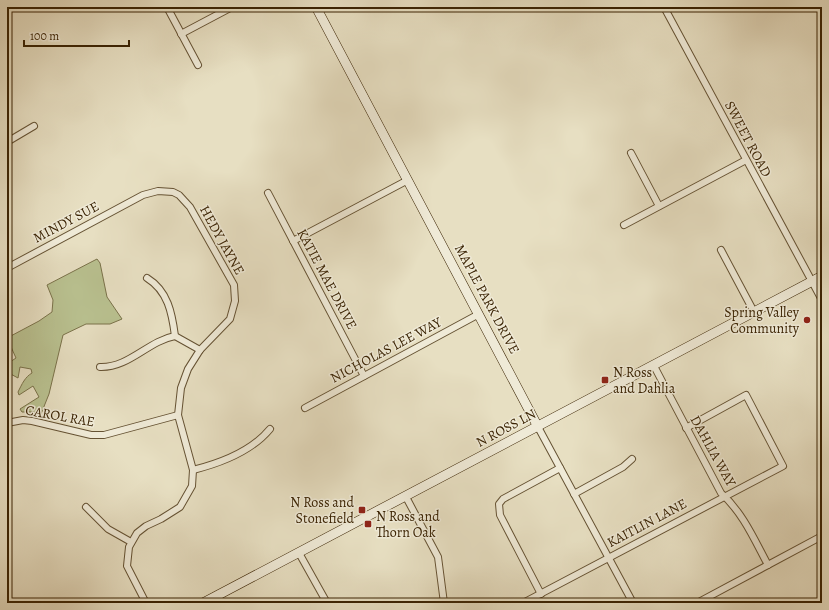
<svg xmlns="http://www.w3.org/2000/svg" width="829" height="610" viewBox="0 0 829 610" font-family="Alegreya,serif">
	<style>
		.green { fill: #b9c190; stroke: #7a724a }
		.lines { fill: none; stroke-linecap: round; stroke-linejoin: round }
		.street-casing { stroke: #655233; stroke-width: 8 }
		.secondary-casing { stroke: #3a2303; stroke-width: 10 }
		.street { stroke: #efead7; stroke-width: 6 }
		.secondary { stroke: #efead7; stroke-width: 9 }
		.poi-dot { fill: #8f2418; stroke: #efead7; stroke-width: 1.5 }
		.labels { text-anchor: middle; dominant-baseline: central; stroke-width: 3; stroke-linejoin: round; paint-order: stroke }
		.street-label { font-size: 14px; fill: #3a2303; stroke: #efead7 }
		.poi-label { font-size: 14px; fill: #3a2303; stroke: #efead7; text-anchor: end }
	</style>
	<rect width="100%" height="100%" fill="#e7dfc2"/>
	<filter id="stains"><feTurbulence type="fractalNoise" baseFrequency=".005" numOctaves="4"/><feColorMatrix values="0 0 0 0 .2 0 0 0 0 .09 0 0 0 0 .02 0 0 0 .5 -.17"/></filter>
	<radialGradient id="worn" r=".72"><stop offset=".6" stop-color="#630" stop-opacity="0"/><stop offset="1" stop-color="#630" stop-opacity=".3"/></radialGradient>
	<path class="green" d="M97 259 100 263 107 297 122 319 110 324H86L63 335 49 394 41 414 33 412H22L20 409 39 397 33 386 19 395 18 392C22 384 25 377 32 373L31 369 20 367 18 378 7 372V364L16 358 7 338 39 321 52 312 53 300 47 285Z"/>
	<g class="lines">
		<g class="street-casing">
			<g id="street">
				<path d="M167 7 198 65"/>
				<path d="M664 7 822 300"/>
				<path d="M181 34 232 7"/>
				<path d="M7 142 34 126"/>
				<path d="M631 153 659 206"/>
				<path d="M268 193 364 376"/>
				<path d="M624 225 746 160"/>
				<path d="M293 241 408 180"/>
				<path d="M721 250 754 312"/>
				<path d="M7 268 143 195 158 191 173 192 179 195 190 207 234 285 235 301 230 319 200 350 188 369 181 388 178 415 193 470 192 486 180 507 161 519 146 526 137 533 129 547 127 566 146 603"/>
				<path d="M147 278C168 291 172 313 175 336L200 350"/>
				<path d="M654 366 721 493C743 513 754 539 768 565"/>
				<path d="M100 367C129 368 148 341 175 336"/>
				<path d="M305 408 479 314"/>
				<path d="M7 423 23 420 32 421 91 435H104L178 415"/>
				<path d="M538 427 633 603"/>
				<path d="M193 470C221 463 251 452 270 429"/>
				<path d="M574 494 623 467 632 459"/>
				<path d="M406 497 438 557 444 603"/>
				<path d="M86 507 108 529 131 542"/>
				<path d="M299 553 327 603"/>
				<path d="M541 594 500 515 499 504 503 499 560 468"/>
				<path d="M523 603 783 466 746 395 686 428"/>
				<path d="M697 603 822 536"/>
			</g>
		</g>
		<g class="secondary-casing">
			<g id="secondary">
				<path d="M316 7 538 427"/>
				<path d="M203 603 822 276"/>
			</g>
		</g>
		<use href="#street" class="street"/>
		<use href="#secondary" class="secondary"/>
	</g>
	<g class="poi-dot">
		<circle cx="807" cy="320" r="4"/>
		<rect x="601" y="376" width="8" height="8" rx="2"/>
		<rect x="358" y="506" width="8" height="8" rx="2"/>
		<rect x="364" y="520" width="8" height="8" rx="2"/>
	</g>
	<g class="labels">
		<g class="street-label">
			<text transform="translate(748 139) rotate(62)">SWEET ROAD</text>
			<text transform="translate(66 222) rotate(-28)">MINDY SUE</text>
			<text transform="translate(222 240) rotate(61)">HEDY JAYNE</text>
			<text transform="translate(327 279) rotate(62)">KATIE MAE DRIVE</text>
			<text transform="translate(487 299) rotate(62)">MAPLE PARK DRIVE</text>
			<text transform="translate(386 350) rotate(-28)">NICHOLAS LEE WAY</text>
			<text transform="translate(60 416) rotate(10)">CAROL RAE</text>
			<text transform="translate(506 428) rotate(-28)">N ROSS LN</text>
			<text transform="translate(713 451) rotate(61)">DAHLIA WAY</text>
			<text transform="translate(647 523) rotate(-28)">KAITLIN LANE</text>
		</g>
		<g class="poi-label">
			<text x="799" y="312">Spring Valley<tspan x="799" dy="16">Community</tspan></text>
			<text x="613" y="372" text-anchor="start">N Ross<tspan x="613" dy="16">and Dahlia</tspan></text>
			<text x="354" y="502">N Ross and<tspan x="354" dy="16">Stonefield</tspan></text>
			<text x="376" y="516" text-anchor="start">N Ross and<tspan x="376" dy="16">Thorn Oak</tspan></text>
		</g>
	</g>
	<rect width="829" height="610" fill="none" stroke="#e7dfc2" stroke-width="24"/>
	<rect x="8" y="8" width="813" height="594" fill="none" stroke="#3a2303" stroke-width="2"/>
	<rect x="12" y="12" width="805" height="586" fill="none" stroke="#3a2303"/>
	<path d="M24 40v6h105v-6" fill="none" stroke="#3a2303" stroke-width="2"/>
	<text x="30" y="40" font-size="12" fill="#3a2303" stroke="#efead7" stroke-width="3" paint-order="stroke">100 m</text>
	<rect width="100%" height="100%" filter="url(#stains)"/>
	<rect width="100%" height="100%" fill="url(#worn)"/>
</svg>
